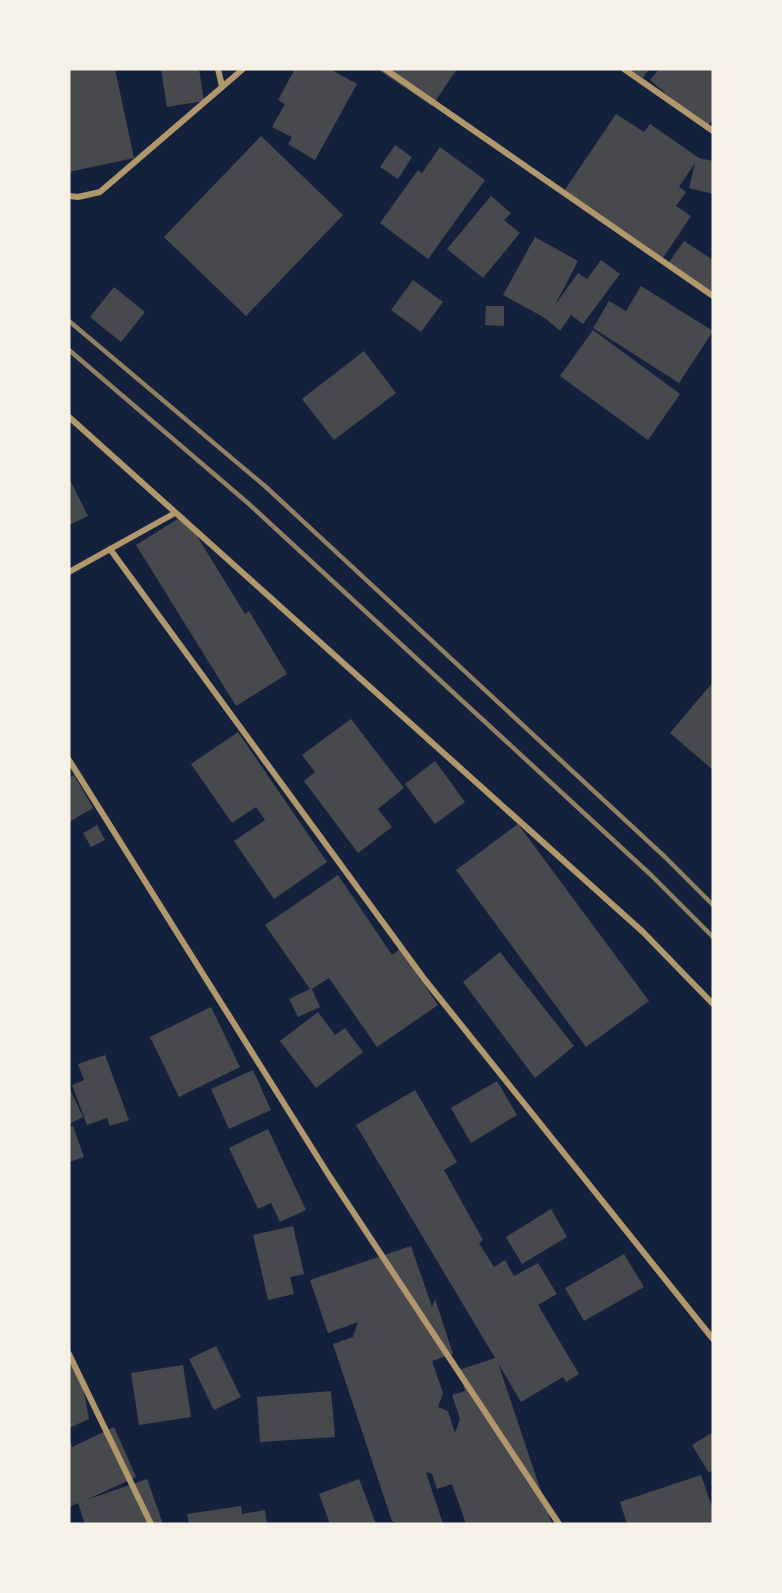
<svg xmlns="http://www.w3.org/2000/svg" width="782" height="1593" viewBox="0 0 782 1593" font-family="Rubik,sans-serif">
	<style>
		.building { fill: #48494c }
		.lines { fill: none; stroke-linecap: round; stroke-linejoin: round }
		.minor { stroke: #b1986c; stroke-width: 6 }
		.rail { stroke: #918062; stroke-width: 4.5 }
	</style>
	<rect width="100%" height="100%" fill="#14213d"/>
	<g class="building">
		<path d="M69 69H115L134 158 69 172Z"/>
		<path d="M161 69H199L204 101 167 107Z"/>
		<path d="M295 69H330L357 84 315 160 288 144 292 137 272 127 285 104 278 100Z"/>
		<path d="M377 69H457L432 106Z"/>
		<path d="M630 69H649L643 78Z"/>
		<path d="M659 69H710L713 71V119L706 128 650 80Z"/>
		<path d="M616 114 644 132 650 124 699 158 713 161V194L689 188 695 163 679 187 686 192 676 206 691 216 661 261 562 194Z"/>
		<path d="M261 136 343 215 246 316 164 237Z"/>
		<path d="M395 145 412 157 398 179 380 167Z"/>
		<path d="M440 147 485 180 428 259 380 223 418 170 422 173Z"/>
		<path d="M491 196 511 213 504 220 520 233 483 278 447 249Z"/>
		<path d="M535 237 578 261 555 305 578 273 587 279 601 260 620 274 583 324 571 315 560 331 545 318 503 295Z"/>
		<path d="M684 241 713 260V297L667 265Z"/>
		<path d="M413 280 443 302 421 332 391 310Z"/>
		<path d="M641 286 713 331 679 383 593 328 609 301 626 311Z"/>
		<path d="M114 287 145 312 121 342 90 317Z"/>
		<path d="M486 306H504V326L485 325Z"/>
		<path d="M593 330 680 394 648 440 560 376Z"/>
		<path d="M364 351 396 393 334 440 302 399Z"/>
		<path d="M69 478 88 516 69 525Z"/>
		<path d="M184 515 245 614 249 611 287 674 236 706 136 545Z"/>
		<path d="M713 682V770L670 733Z"/>
		<path d="M351 719 404 788 378 809 392 827 358 853 304 781 315 772 302 755Z"/>
		<path d="M238 732 327 862 274 899 234 841 265 820 256 807 232 823 191 764Z"/>
		<path d="M435 761 465 802 435 824 405 784Z"/>
		<path d="M74 775 93 808 69 822V778Z"/>
		<path d="M518 824 649 1001 586 1047 456 870Z"/>
		<path d="M97 825 105 840 91 847 83 833Z"/>
		<path d="M338 875 392 955 400 949 438 1005 377 1047 329 978 312 989 320 1007 298 1017 289 999 310 989 265 925Z"/>
		<path d="M500 952 574 1046 535 1078 463 982Z"/>
		<path d="M211 1007 240 1067 179 1097 150 1037Z"/>
		<path d="M318 1012 335 1035 345 1028 363 1052 316 1088 280 1041Z"/>
		<path d="M105 1055 129 1120 110 1126 107 1118 87 1125 72 1085 84 1080 78 1064Z"/>
		<path d="M253 1070 271 1110 229 1129 211 1089Z"/>
		<path d="M497 1081 517 1115 471 1143 451 1108Z"/>
		<path d="M69 1087 83 1117 69 1124Z"/>
		<path d="M415 1090 457 1162 444 1170 483 1240 479 1243 494 1267 505 1260 514 1276 538 1263 557 1294 538 1305 579 1374 566 1382 563 1377 521 1402 498 1363 552 1524H466L452 1484 437 1489 432 1474 426 1472 443 1524H399L392 1521 333 1344 353 1337 358 1322 328 1333 310 1280 411 1246 432 1307 435 1299 453 1354 432 1361 443 1393 438 1407 448 1411 455 1433 460 1419 452 1395 465 1391 459 1370 495 1358 356 1125Z"/>
		<path d="M73 1126 84 1157 69 1162V1127Z"/>
		<path d="M268 1129 306 1210 280 1222 271 1203 258 1209 229 1148Z"/>
		<path d="M551 1209 567 1237 522 1264 506 1237Z"/>
		<path d="M293 1226 304 1274 290 1277 294 1294 268 1300 253 1235Z"/>
		<path d="M624 1254 644 1287 584 1321 565 1288Z"/>
		<path d="M216 1346 241 1397 214 1410 189 1359Z"/>
		<path d="M69 1351 83 1380 82 1381 89 1419 69 1428Z"/>
		<path d="M183 1365 191 1417 139 1425 131 1373Z"/>
		<path d="M331 1391 335 1437 260 1442 257 1397Z"/>
		<path d="M114 1427 136 1477 86 1500 147 1479 163 1524H85L78 1503 69 1507V1437L72 1447Z"/>
		<path d="M713 1432V1470L709 1473 692 1445Z"/>
		<path d="M701 1475 713 1510V1524H627L620 1502Z"/>
		<path d="M359 1479 376 1524H330L319 1494Z"/>
		<path d="M241 1506 242 1514 265 1510 267 1524H189L187 1514Z"/>
	</g>
	<g class="lines">
		<g class="minor">
			<path d="M218 69 222 86"/>
			<path d="M385 69 713 296"/>
			<path d="M624 69 713 131"/>
			<path d="M69 196 78 197 100 192 243 69"/>
			<path d="M69 417 643 932 713 1004"/>
			<path d="M110 549 425 980 713 1339"/>
			<path d="M69 572 175 513"/>
			<path d="M69 760 330 1177 559 1524"/>
			<path d="M69 1354 151 1524"/>
		</g>
		<g class="rail">
			<path d="M69 321 266 487 665 857 713 905"/>
			<path d="M69 350 249 504 651 875 713 937"/>
		</g>
	</g>
	<rect width="782" height="1593" fill="none" stroke="#f6f1e7" stroke-width="141"/>
</svg>
